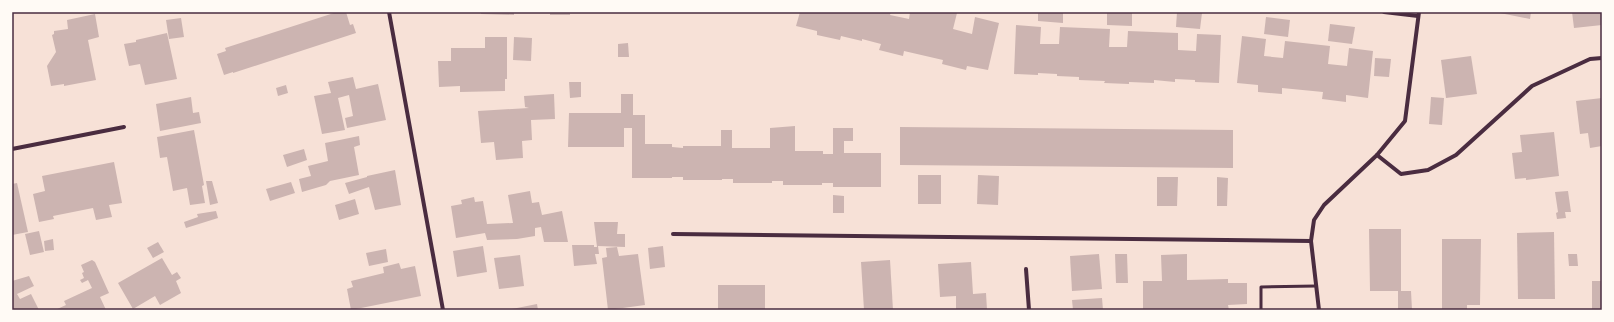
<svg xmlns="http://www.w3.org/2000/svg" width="1614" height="322" viewBox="0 0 1614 322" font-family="Lora,serif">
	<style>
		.building { fill: #ccb4b1 }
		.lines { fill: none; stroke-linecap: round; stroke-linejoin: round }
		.service { stroke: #4a2c40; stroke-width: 3 }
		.minor { stroke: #4a2c40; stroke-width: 4 }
		.neatline { fill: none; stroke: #4a2c40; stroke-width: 1.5 }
	</style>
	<rect width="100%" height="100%" fill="#f7e1d7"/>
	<g class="building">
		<path d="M337 12H346L350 25 353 24 356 33 233 73V72L224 75 217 54 226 51 225 48Z"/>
		<path d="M481 12H514V15L481 14Z"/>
		<rect x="550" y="12" width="20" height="3"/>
		<path d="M800 12H891L890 15 909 19 910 12H953L957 13 953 29 972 34 975 17 999 23 988 70 967 66 966 70 942 64 943 60 904 51 903 56 879 50 881 44 862 39V41L841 36 840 40 817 35V31L796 26Z"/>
		<path d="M1038 12H1063V23L1038 21Z"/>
		<path d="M1107 12H1132V26L1107 25Z"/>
		<path d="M1177 12 1202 13 1200 29 1176 27Z"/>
		<path d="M1495 12H1531L1530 19Z"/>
		<path d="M1572 12H1602V25L1574 28Z"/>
		<path d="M95 14 99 37 88 40 96 80 64 86V84L51 86 47 66 56 52 52 35 54 34V31L68 29 67 20Z"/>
		<path d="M1266 17 1290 20 1288 37 1264 34Z"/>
		<path d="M181 18 184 37 169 39 166 20Z"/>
		<path d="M1330 24 1355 27 1352 44 1328 41Z"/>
		<path d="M1016 25 1041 27 1040 44H1059L1060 27 1110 29 1109 47H1127L1128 31 1178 33V50L1196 51 1197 34 1221 35 1219 83 1195 82V80L1175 79V82L1154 80V83L1129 82V84L1104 83 1105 81 1079 80V77L1057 76V74L1038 73V75L1014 74Z"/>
		<path d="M167 33 177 79 145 85 140 64 129 66 124 44 136 42V40Z"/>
		<path d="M1242 36 1266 39 1264 56 1283 58 1285 41 1330 46 1328 64 1347 66 1349 48 1373 51 1368 98 1346 95V102L1322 99 1323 92 1282 88V94L1258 92V85L1237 83Z"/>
		<path d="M485 37H507V79H505V91L460 92V86L439 87 438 61H451V48H485Z"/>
		<path d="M514 37 532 38 531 61 513 60Z"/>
		<path d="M628 43 629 57H618V44Z"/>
		<path d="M1471 56 1477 94 1446 98 1441 60Z"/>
		<path d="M1375 58 1391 59 1389 77 1374 76Z"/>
		<path d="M353 77 356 89 378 84 386 120 347 128 345 118 353 116 349 95 338 98 345 130 322 134 314 96 331 93 328 82Z"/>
		<path d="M569 82H581V97L570 98Z"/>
		<path d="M286 85 288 93 278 96 276 88Z"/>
		<path d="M554 94 555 119 531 120 532 140 522 141 523 158 496 160 494 142 481 143 478 111 529 108 525 107 524 96Z"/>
		<path d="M621 94H633V115H645V144H672V147L683 148V146H721V130H732V148H770V128L795 126V151H823V154H833V128H853V141H844V153H881V187H833V183H822V185H783V181H772V183H733V179H722V180H683V177H672V178H632V128H624V147H568L569 113H621Z"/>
		<path d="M191 97 193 113 199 112 201 123 160 131 156 104Z"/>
		<path d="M1431 97 1444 98 1442 125 1429 124Z"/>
		<path d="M1602 98V146L1590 148 1588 133 1580 134 1576 101Z"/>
		<path d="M900 127 1233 130V168L900 165Z"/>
		<path d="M194 130 204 185 202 186 205 203 190 205 187 188 173 191 167 157 160 158 157 137Z"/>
		<path d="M1554 132 1559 176 1526 180V178L1515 179 1512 153 1522 152 1520 135Z"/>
		<path d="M359 136 360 145 354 147 359 175 330 181 326 185 302 192 299 179 311 176 308 166 328 161 325 143Z"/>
		<path d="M304 149 307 160 287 167 283 155Z"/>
		<path d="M114 162 122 203 109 205 112 217 96 220 93 208 53 216 54 219 39 222 33 194 45 191 42 176Z"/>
		<path d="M395 170 401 205 375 210 369 187 349 194 345 183 367 177V176Z"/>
		<rect x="918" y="175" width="23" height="29"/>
		<path d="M978 175 999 176 998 205 977 204Z"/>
		<path d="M1157 177H1178L1177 206H1157Z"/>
		<path d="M1217 177 1228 178 1227 206H1217Z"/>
		<path d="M206 181H212L218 203 210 205Z"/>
		<path d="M291 182 295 193 270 201 266 189Z"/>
		<path d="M17 183 28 232 12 235V184Z"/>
		<path d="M530 191 532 203 539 202 542 215 562 211 568 242H544L541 227 535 228V236L517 239 487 240 485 233 456 238 451 206 462 204 461 200 474 197 475 202 483 201 487 224 513 223 508 195Z"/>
		<path d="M1568 191 1571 212H1565L1566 218 1557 219 1556 213 1558 212 1555 192Z"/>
		<path d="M833 195 844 196V213H833Z"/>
		<path d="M355 199 359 214 339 220 335 205Z"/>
		<path d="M216 211 218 218 186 228 184 222 198 217 197 214Z"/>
		<path d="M594 222H618L617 234H625V247L598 246 599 254H595L597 264 574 266 572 245H594V247H597Z"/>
		<path d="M1369 229H1401V291H1411L1412 310H1398V291H1370Z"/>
		<path d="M39 231 44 252 30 255 25 234Z"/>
		<path d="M1554 232 1555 299H1518L1517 233Z"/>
		<path d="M53 239 54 250 45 251 44 241Z"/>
		<path d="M1442 239H1481L1480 305H1467V310H1442Z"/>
		<path d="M158 242 164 252 153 258 147 248Z"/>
		<path d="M483 246 487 272 457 277 453 251Z"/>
		<path d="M663 246 665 267 650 269 648 248Z"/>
		<path d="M617 247 619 256 638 254 645 305 608 310 602 258 607 257 606 248Z"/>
		<path d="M386 249 388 262 369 266 366 253Z"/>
		<path d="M1099 254 1102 289 1072 291 1070 256Z"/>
		<path d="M1115 254H1127L1128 283H1116Z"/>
		<path d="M1187 254V280L1228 279V283H1247V304L1228 305 1229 310H1143V281H1162L1161 255Z"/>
		<path d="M1568 254H1577L1578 266H1569Z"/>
		<path d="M520 255 524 286 499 289 494 258Z"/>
		<path d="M162 258 172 275 177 272 181 278 176 281 181 293 160 305 155 296 133 309 118 283Z"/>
		<path d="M92 260 95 262 109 293 100 297 106 310H55L66 305 64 301 92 288 88 280 82 283 80 280 84 278 82 273 84 272 81 265Z"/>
		<path d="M890 260 893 310H864L861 262Z"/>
		<path d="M971 262 973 294 986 293 987 310H956V296L940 297 938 264Z"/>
		<path d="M399 263 401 269 415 266 421 296 351 310 347 289 353 287 351 281 384 273 383 267Z"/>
		<path d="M29 276 34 286 17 294 20 299 31 294 39 310H12V281Z"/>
		<rect x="1592" y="281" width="10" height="29"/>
		<rect x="718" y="285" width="47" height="25"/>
		<path d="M1102 298 1103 310H1073L1072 300Z"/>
		<path d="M537 304 538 310H512V309Z"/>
	</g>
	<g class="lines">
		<path class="service" d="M1261 310V287L1316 286"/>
		<g class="minor">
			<path d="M389 12 443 310"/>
			<path d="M1384 12 1418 16"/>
			<path d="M12 149 124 127"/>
			<path d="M1377 155 1401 174 1428 170 1456 155 1532 86 1590 59 1602 58"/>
			<path d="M673 234 1311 241"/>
			<path d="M1026 269 1029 310"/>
			<path d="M1319 310 1311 241 1314 220 1324 205 1377 155 1405 121 1419 12"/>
		</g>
	</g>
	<rect width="1614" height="322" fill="none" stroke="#fffaf5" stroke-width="26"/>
	<rect x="13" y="13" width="1588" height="296" class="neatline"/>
</svg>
